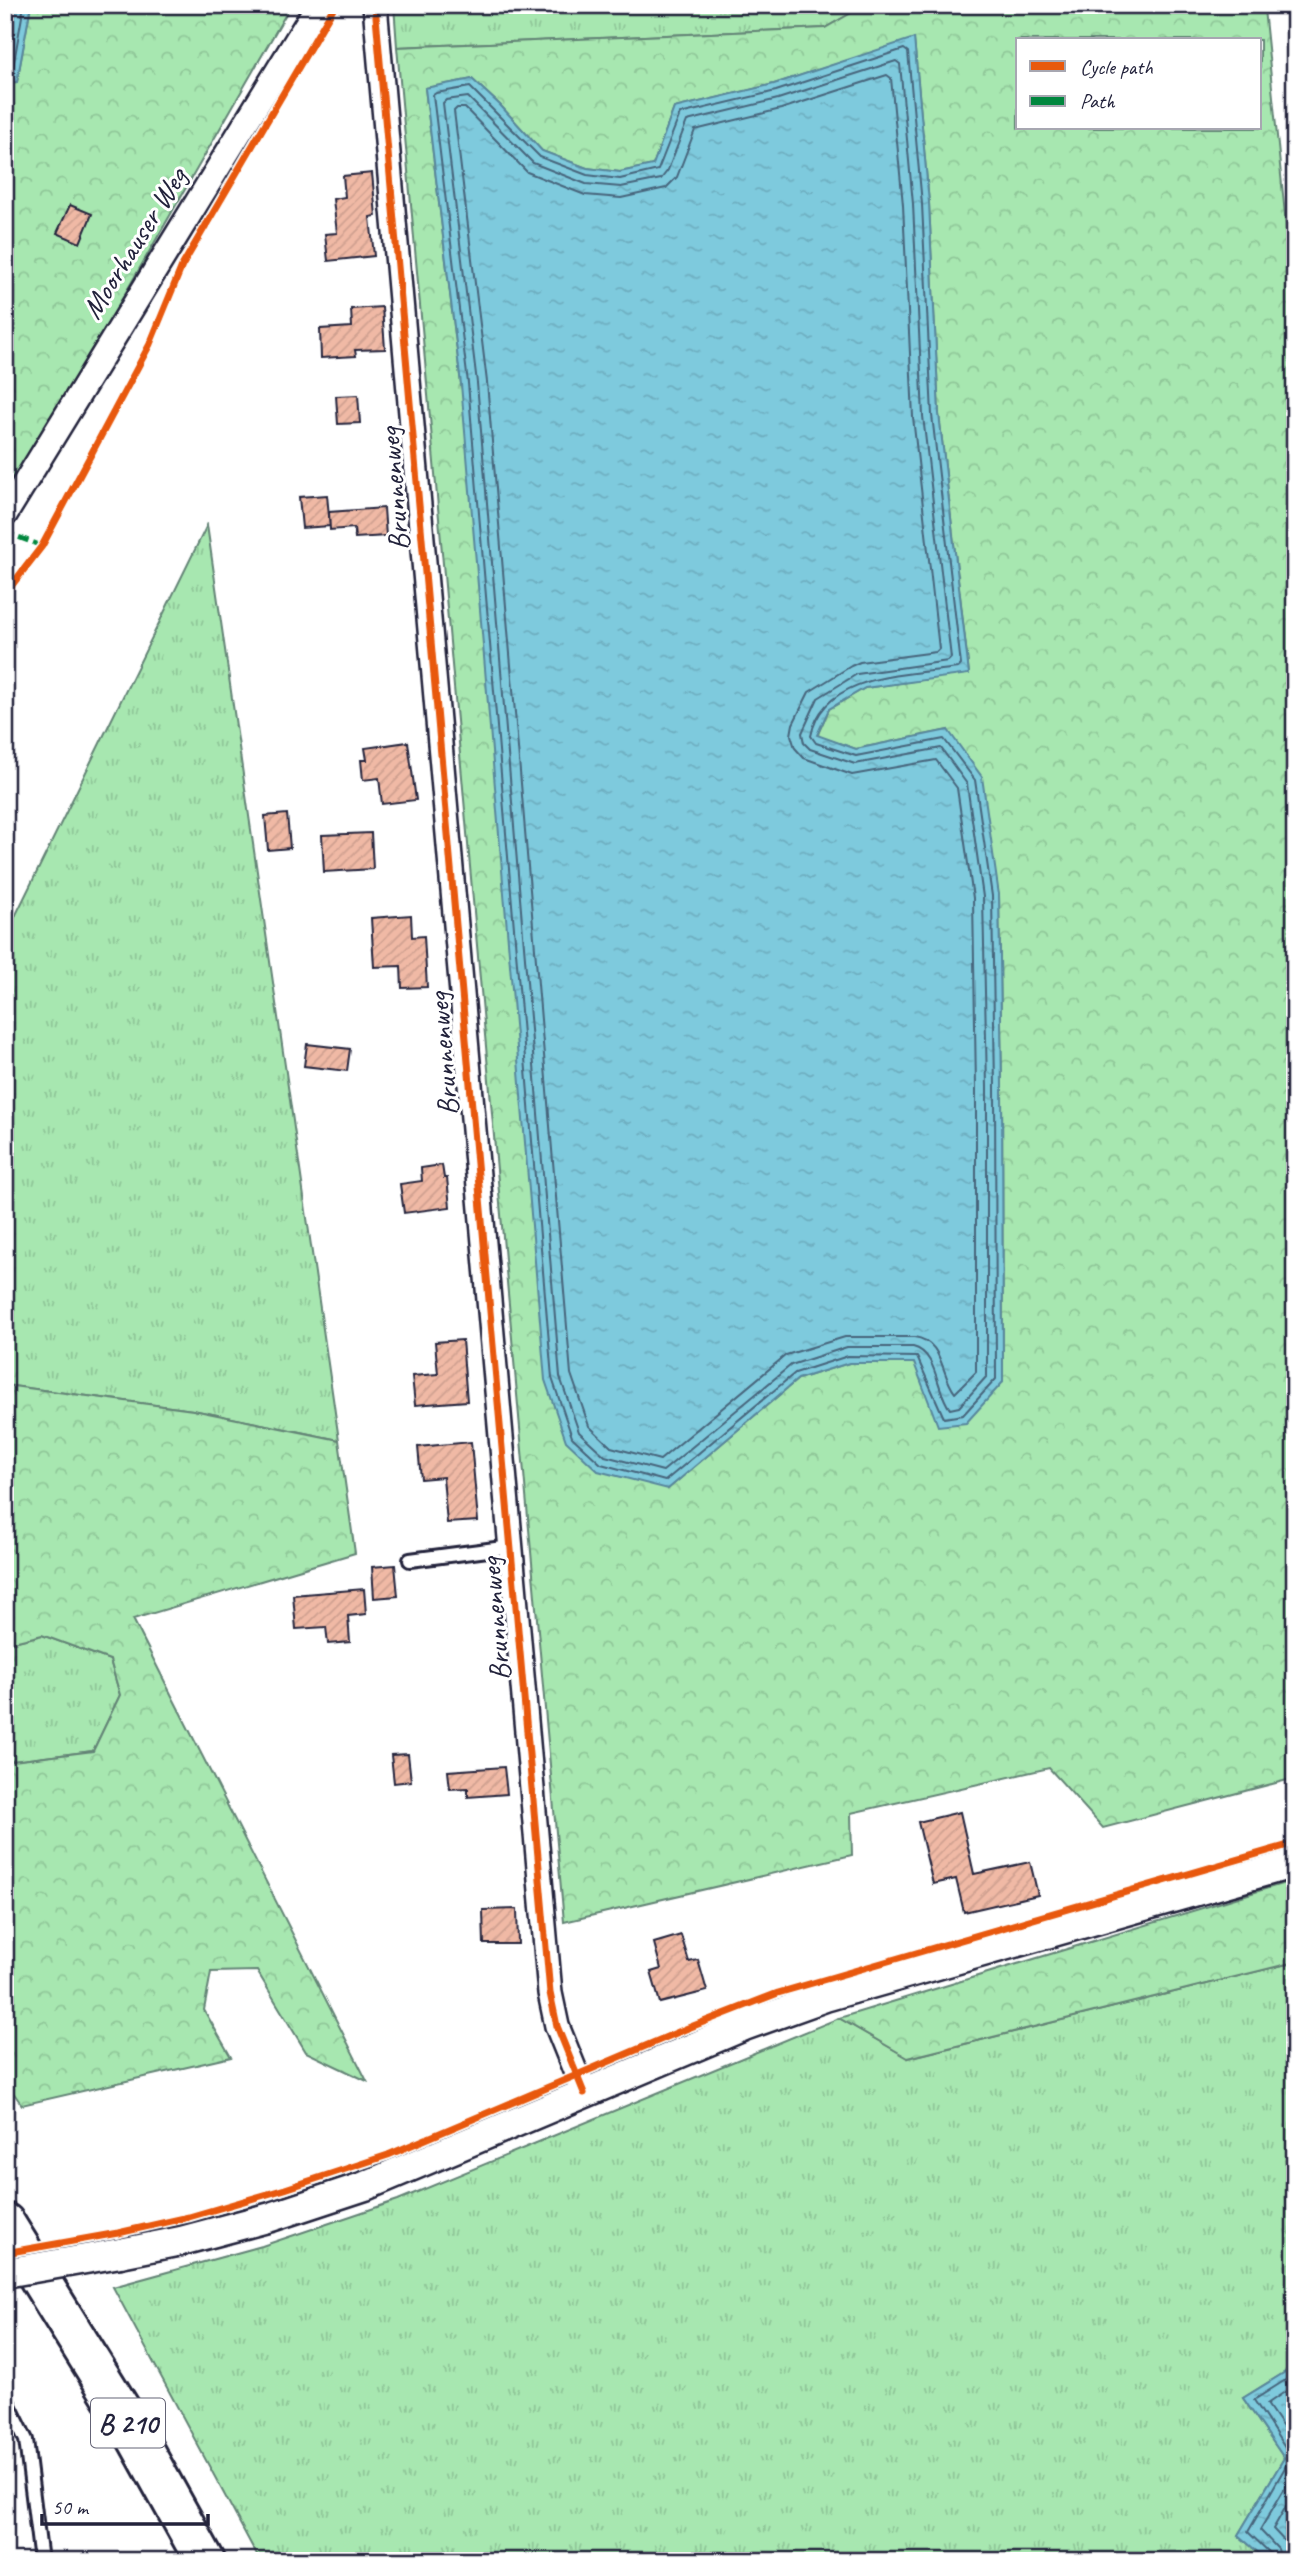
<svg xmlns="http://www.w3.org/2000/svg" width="1300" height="2566" viewBox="0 0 1300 2566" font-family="Caveat,sans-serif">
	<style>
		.grass { fill: url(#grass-tufts); stroke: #648476; stroke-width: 2 }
		.forest { fill: url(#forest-crowns); stroke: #648476; stroke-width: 2; fill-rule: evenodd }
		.water { fill: url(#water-ripples); stroke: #59879c; stroke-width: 2 }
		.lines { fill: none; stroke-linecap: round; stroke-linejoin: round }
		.shore { stroke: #47657c; stroke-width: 2 }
		.building { fill: url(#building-hatch); stroke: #22223b; stroke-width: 2 }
		.service-casing { stroke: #22223b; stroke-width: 18 }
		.minor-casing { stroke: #22223b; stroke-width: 28 }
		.tertiary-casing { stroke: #22223b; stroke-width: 33 }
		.trunk-casing { stroke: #22223b; stroke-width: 44 }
		.service { stroke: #fff; stroke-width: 12 }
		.minor { stroke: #fff; stroke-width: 23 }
		.tertiary { stroke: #fff; stroke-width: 28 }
		.trunk { stroke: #fff; stroke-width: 38 }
		.tertiary-bridge-casing { stroke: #22223b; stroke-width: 33; stroke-linecap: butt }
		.tertiary-bridge { stroke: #fff; stroke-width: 28 }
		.quiet { stroke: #00873e; stroke-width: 5; stroke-dasharray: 10 5; stroke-linecap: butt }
		.cycleway-casing { stroke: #fff; stroke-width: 11 }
		.cycleway { stroke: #e8590c; stroke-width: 7 }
		.labels { text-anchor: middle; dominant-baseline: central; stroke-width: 6; stroke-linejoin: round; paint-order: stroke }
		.shield { fill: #fff; stroke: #646476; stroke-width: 2 }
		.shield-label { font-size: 28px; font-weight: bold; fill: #22223b }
		.street-label { font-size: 30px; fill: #22223b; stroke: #fff }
	</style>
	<defs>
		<pattern id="grass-tufts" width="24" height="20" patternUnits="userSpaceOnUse" patternTransform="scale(1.75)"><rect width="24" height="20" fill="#a7e7b0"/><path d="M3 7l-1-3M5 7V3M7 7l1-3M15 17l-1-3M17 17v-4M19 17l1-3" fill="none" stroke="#8fc698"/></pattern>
		<pattern id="forest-crowns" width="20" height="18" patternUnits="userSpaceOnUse" patternTransform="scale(1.75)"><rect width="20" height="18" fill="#a7e7b0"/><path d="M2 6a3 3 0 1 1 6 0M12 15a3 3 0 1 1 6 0" fill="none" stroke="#8fc698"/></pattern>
		<pattern id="water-ripples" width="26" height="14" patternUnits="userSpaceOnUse" patternTransform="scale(1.75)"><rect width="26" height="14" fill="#7ecadd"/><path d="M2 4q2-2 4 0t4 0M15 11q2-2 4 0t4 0" fill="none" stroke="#6dadbf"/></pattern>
		<pattern id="building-hatch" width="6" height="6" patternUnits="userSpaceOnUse" patternTransform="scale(1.75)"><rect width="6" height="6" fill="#f0b9a5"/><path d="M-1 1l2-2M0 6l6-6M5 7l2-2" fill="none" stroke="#ce9f8f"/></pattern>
	</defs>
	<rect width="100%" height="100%" fill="#fff"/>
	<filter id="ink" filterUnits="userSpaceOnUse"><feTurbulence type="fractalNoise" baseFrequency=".0143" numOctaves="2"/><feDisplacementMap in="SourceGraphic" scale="14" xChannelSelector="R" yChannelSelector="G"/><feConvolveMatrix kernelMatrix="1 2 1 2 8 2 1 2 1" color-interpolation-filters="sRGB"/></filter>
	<g filter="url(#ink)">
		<g class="grass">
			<path d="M394 5H865L825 28 397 47Z"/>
			<path d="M207 525 339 1440 193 1410 5 1385V937Z"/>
			<path d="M42 1635 110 1660 120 1695 93 1751 5 1762V1644Z"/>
			<path d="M1295 1962V2366L1243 2398 1284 2458 1238 2535 1268 2561H260L113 2287 262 2246 398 2200 839 2018 909 2058Z"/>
		</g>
		<g class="forest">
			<path d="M31 5H291L45 433 5 489V83L17 82Z"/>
			<path d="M865 5H1262L1264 9 1295 312V1778L1103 1828 1049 1768 851 1813 852 1855 564 1922 397 47 825 28ZM914 39 929 203 939 414 969 673 865 688 829 709 817 736 856 749 948 730 999 895 1002 1087 1003 1382 914 1363H849L798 1379 668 1489 461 384 425 88 472 79 500 105 542 151 587 168 620 172 653 165 674 108 774 84ZM1018 40H1260V128H1018Z"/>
			<path d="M5 1385 193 1410 339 1440 355 1553 133 1619 367 2081 306 2052 257 1971 211 1972 204 2010 231 2057 22 2105 5 2081V1762L93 1751 120 1695 110 1660 42 1635 5 1644Z"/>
			<path d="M1295 1880V1962L908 2058 839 2018Z"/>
		</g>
		<g class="water">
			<path d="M5 5H31L17 82 5 83Z"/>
			<path d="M914 38 929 203 939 414 969 674 865 688 829 709 817 735 856 749 948 730 982 777 999 895 1002 1087 1003 1382 966 1423 938 1426 914 1363H849L798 1379 668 1489 598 1471 566 1441 545 1380 461 384 425 88 472 79 500 105 542 151 587 168 620 172 653 165 674 108 774 84Z"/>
			<path d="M1295 2366V2561H1268L1238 2535 1284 2458 1243 2398Z"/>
		</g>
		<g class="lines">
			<g class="shore">
				<path d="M904 49 908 52 922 204 932 415 961 665 958 668C907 675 823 673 811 736L816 743 856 756 944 739 975 780 992 896 995 1087 996 1379 963 1415 944 1418 917 1357 848 1356 795 1373 665 1481 601 1464 572 1437 552 1378 468 383 433 95 436 93 470 87 540 157 587 175 620 179 658 170 680 114 776 91Z"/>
				<path d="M896 61 900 64 913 204 923 416 951 658 948 661 857 674 818 698 802 733 804 743 810 749 855 764 941 748 967 784 983 897 987 1087V1376L959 1407 950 1409C936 1392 938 1353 913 1347H847L791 1365 663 1471 605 1456 579 1432 560 1377 477 383 443 103 446 100 468 97 533 163 586 184 621 187 661 179 668 170 687 121 778 99Z"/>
				<path d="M887 75 891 78 903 205 913 417 939 649 936 652 860 662 851 666 809 692 793 724 791 735 795 748 804 758 852 775 936 760 957 788 973 898 976 1088V1372L955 1393C940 1374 944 1341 914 1337H845L786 1355 660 1460 611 1447 589 1426 571 1374 487 382 454 111 457 108H465L527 172 585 195 621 198 666 188 677 177 695 130 781 109Z"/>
				<path d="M5 76 12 73 24 5"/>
				<path d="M1295 2385 1267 2404 1295 2445"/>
				<path d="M1272 2561 1270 2553 1248 2532 1291 2457 1254 2400 1295 2374"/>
				<path d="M1281 2561 1278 2549 1260 2530 1295 2471"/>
				<path d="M1291 2561 1288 2545 1273 2529 1295 2491"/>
			</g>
		</g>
		<g class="building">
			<path d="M372 173 376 216 370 217 374 256 328 261 325 234 337 233 333 199 345 197 343 176Z"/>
			<path d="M70 205 92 214 80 243 57 233Z"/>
			<path d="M382 307 385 349 355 350 356 356 321 358 320 329 352 327 351 309Z"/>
			<path d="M358 395 360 423 338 424 336 396Z"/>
			<path d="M327 495 330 526 302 528 299 497Z"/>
			<path d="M384 508 386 536 355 538 354 528 330 530 329 512Z"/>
			<path d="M408 742 416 800 382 804 379 778 363 780 361 760H367L365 748Z"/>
			<path d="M287 814 290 848 268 850 265 816Z"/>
			<path d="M371 833 373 869 324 872 322 835Z"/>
			<path d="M411 915 412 937 424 936 427 987 402 988 401 966 374 967 371 918Z"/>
			<path d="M307 1044 350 1049 347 1071 304 1066Z"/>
			<path d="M442 1165 444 1178H447L450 1207 404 1213 400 1184 422 1181 421 1168Z"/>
			<path d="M462 1340 467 1401 415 1405 412 1376 438 1374 435 1342Z"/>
			<path d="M471 1442 478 1521 447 1523 443 1477 421 1479 418 1447Z"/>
			<path d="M395 1565 398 1596 374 1598 372 1567Z"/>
			<path d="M364 1589 366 1614 348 1616 350 1642 328 1644 326 1627 296 1629 293 1595Z"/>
			<path d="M408 1754 411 1781 394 1783 391 1755Z"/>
			<path d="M504 1767 507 1794 468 1797V1788L450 1789 448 1771Z"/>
			<path d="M960 1812 974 1874 1030 1862 1038 1895 964 1912 956 1879 933 1884 918 1822Z"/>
			<path d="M517 1909 518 1944H484L483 1910Z"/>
			<path d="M681 1935 689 1962 698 1960 707 1991 660 2003 651 1972 661 1969 654 1943Z"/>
		</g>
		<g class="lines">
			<g class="service-casing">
				<g id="service">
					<path d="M410 1560 511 1547"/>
					<path d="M5 2397 26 2440 41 2561"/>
				</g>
			</g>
			<g class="minor-casing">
				<g id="minor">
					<path d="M375 5 550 1993 557 2026 584 2093"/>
					<path d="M5 515 318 5"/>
				</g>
			</g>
			<g class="tertiary-casing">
				<path id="tertiary" d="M120 2253 181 2241 271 2217 365 2186 744 2026 825 1997 1295 1863"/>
			</g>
			<g class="trunk-casing">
				<path id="trunk" d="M5 2223 124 2415 205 2561"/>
			</g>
			<use href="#service" class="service"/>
			<use href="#minor" class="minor"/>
			<use href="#tertiary" class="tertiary"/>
			<use href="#trunk" class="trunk"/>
			<g class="tertiary-bridge-casing">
				<path id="tertiary-bridge" d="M5 2273 120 2253"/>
			</g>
			<use href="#tertiary-bridge" class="tertiary-bridge"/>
			<path class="quiet" d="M5 532 42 546"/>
			<g class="cycleway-casing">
				<g id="cycleway">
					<path d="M375 5 550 1993 557 2026 584 2093"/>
					<path d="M5 594 42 546 150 344 182 266 335 5"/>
					<path d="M5 2253 118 2233 189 2217 285 2189 388 2155 688 2028 778 1993 1295 1843"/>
				</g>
			</g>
			<use href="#cycleway" class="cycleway"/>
		</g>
	</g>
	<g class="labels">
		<rect class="shield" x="91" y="2398.5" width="74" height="49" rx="5"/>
		<g class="shield-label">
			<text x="128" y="2423">B 210</text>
		</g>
		<g class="street-label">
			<text transform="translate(134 243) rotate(-58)">Moorhauser Weg</text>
			<text transform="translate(394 489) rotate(-95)">Brunnenweg</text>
			<text transform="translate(443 1054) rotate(-95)">Brunnenweg</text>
			<text transform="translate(495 1619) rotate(-95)">Brunnenweg</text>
		</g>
	</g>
	<rect width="1300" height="2566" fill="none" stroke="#fff" stroke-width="28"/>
	<rect x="14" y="14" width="1272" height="2538" fill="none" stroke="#22223b" stroke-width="2.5" filter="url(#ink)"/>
	<rect x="1016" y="38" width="245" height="91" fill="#ffffff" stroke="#a7a7b1" stroke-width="2"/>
	<rect x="1030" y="61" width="35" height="10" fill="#e8590c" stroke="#a7a7b1" stroke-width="2"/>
	<text x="1080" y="74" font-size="21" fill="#22223b">Cycle path</text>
	<rect x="1030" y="96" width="35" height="10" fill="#00873e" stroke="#a7a7b1" stroke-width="2"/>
	<text x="1080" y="108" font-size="21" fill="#22223b">Path</text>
	<path d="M42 2514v10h166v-10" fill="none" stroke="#22223b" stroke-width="3.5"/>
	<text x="52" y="2514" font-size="21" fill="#22223b" stroke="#ffffff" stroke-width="5" paint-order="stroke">50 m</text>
</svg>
